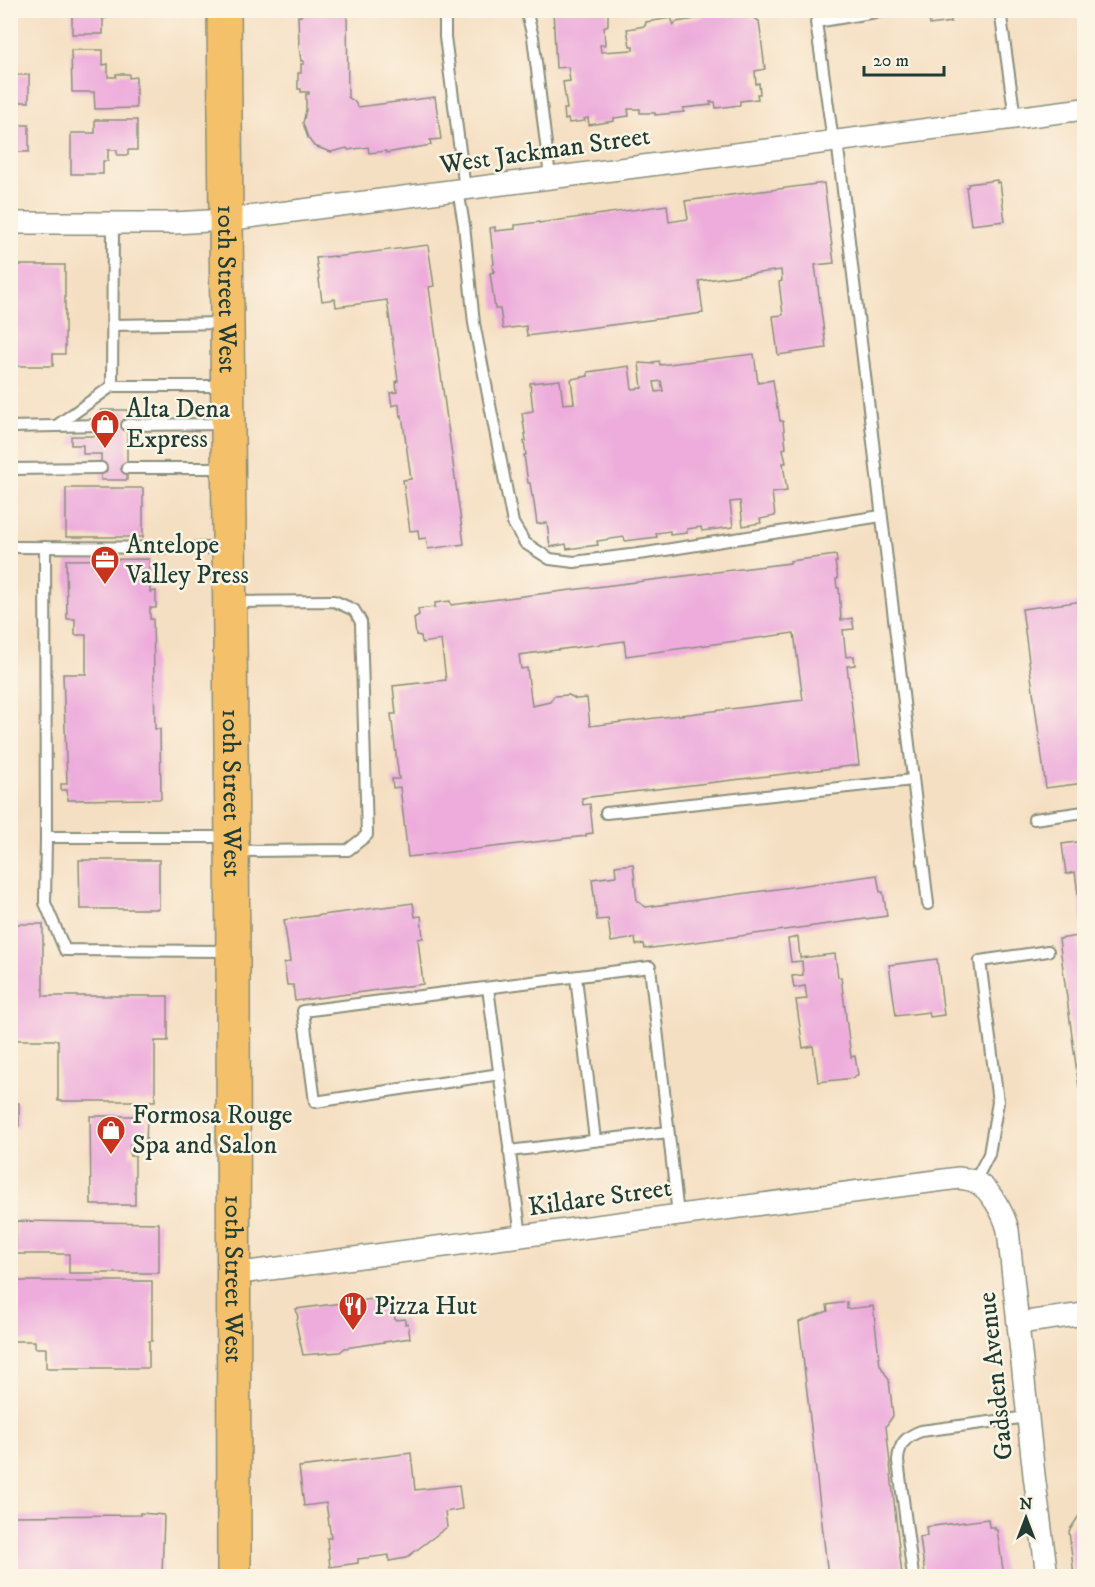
<svg xmlns="http://www.w3.org/2000/svg" width="1095" height="1587" viewBox="0 0 1095 1587" font-family="'IM FELL DW Pica',serif">
	<style>
		.building { fill: #edacdc; fill-rule: evenodd }
		.lines { fill: none; stroke-linecap: round; stroke-linejoin: round }
		.service-casing { stroke: #8a8e7b; stroke-width: 14 }
		.minor-casing { stroke: #8a8e7b; stroke-width: 24 }
		.primary-casing { stroke: #8a8e7b; stroke-width: 36 }
		.service { stroke: #fff; stroke-width: 10 }
		.minor { stroke: #fff; stroke-width: 21 }
		.primary { stroke: #f4c16a; stroke-width: 33 }
		.labels { text-anchor: middle; dominant-baseline: central; stroke-width: 5; stroke-linejoin: round; paint-order: stroke }
		.street-label { font-size: 26px; fill: #1f3d34; stroke: #fcf5e5 }
		.poi-label { font-size: 26px; fill: #1f3d34; stroke: #fcf5e5; text-anchor: start }
	</style>
	<rect width="100%" height="100%" fill="#fcf5e5"/>
	<filter id="ink" filterUnits="userSpaceOnUse"><feTurbulence type="fractalNoise" baseFrequency=".0167" numOctaves="2"/><feDisplacementMap in="SourceGraphic" scale="12" xChannelSelector="R" yChannelSelector="G"/><feConvolveMatrix kernelMatrix="1 2 1 2 8 2 1 2 1" color-interpolation-filters="sRGB"/></filter>
	<filter id="wash" filterUnits="userSpaceOnUse"><feTurbulence type="fractalNoise" baseFrequency=".008" numOctaves="4" result="noise"/><feDisplacementMap in="SourceGraphic" scale="24" xChannelSelector="R" yChannelSelector="G"/><feGaussianBlur stdDeviation="1.35" result="paint"/><feColorMatrix in="noise" values="0 0 0 0 0 0 0 0 0 0 0 0 0 0 0 0 0 1.4 0 .05"/><feComposite in="paint" operator="in"/></filter>
	<g filter="url(#wash)">
		<rect width="100%" height="100%" fill="#f5dfc2"/>
		<g id="blocks">
			<g class="building">
				<path d="M72 10H107V18H103V34H72Z"/>
				<path d="M301 10H347L348 97 354 101 358 107 435 97 441 139 430 140 431 145 386 153V151L369 153 368 147 348 150 347 148 331 152 314 146 308 138 303 123 306 110V94H309V92H301V89H298V73H301V64H304V61H301L299 46 298 16H301Z"/>
				<path d="M553 10H608V25L604 27 605 45H600L601 52 633 50V46H630L627 29 645 26 646 22 671 18 674 25 676 22 701 18 703 15 729 11 730 17 745 13 759 21 765 69 755 71 756 84 759 83 760 94H757L758 99 740 101V105L716 108 715 102H710L711 105 683 108 684 112 655 115V113H640V109H628L629 116 614 118V121L589 125 588 118 584 119 585 121 569 123 568 119 565 120 564 109H567L563 82 570 81 568 67 556 68Z"/>
				<path d="M928 10H950L951 22 930 25Z"/>
				<path d="M71 50H103V65L108 64V77H116V74H129V78L136 77V108L95 109 94 92H72Z"/>
				<rect x="10" y="75" width="19" height="27"/>
				<path d="M95 120H137V150H128V155H117V150H108V161H103V174H71V133H95Z"/>
				<rect x="10" y="125" width="19" height="27"/>
				<path d="M997 180V183L1000 182 1005 221 971 225 966 187H968V184Z"/>
				<path d="M824 183 834 263 815 265 826 348 778 355 773 316 783 315 779 282 782 281 781 270 699 281 703 313 527 336 526 326 503 329 500 309H495L490 273 495 272V271H493L492 265 494 264 490 228 495 227V231L515 229V225H517L539 222V223L667 205 669 222 688 219 685 201Z"/>
				<path d="M428 245 434 286 429 287 464 544 428 549 426 538 419 539 418 530 410 531 403 480 411 479 402 415 400 416 399 404 392 406 390 393 397 392 396 381H398L387 300 336 307 335 299 322 301 316 258 335 256V257Z"/>
				<path d="M10 265H65V354H53V366H10Z"/>
				<path d="M754 354 758 383 773 380 777 408 778 407 780 421H783L786 448 783 449 786 463H783L787 491 772 493 775 516 760 519 761 523 743 526 740 501 730 502 733 527 702 531 701 527 687 529V533L670 535V531L656 533 657 537 625 541 624 537 597 541 598 545 567 549 566 544 550 547 547 523 537 524 533 496H532L530 483H528L524 455H526L524 441H526L522 413 533 411 530 383 560 380 563 404 574 403 571 379 588 376V372L629 366 632 389 642 388 639 363 654 364 653 362 659 361 660 365ZM661 381 663 391 656 392 654 382Z"/>
				<path d="M101 410H127V480H101V454H83V445H71V436H100Z"/>
				<rect x="66" y="488" width="77" height="49"/>
				<path d="M836 555 837 562H835L838 579H836L837 588H839L841 620 852 618 854 629 843 630 846 657 854 656 855 665 847 666 859 765 582 798 583 805 590 804 593 833 586 834V836L408 857 400 787 393 788 392 779H399L391 714H396L393 686 446 680 441 640 422 643 421 636 416 635 414 618 419 615 418 609 435 607V603L450 601 451 605 790 563V561ZM794 633 803 700 590 726 587 698 576 699 569 695 554 696 550 702 532 706 527 668 521 669 519 655 624 641 626 656Z"/>
				<path d="M149 559 150 592 156 591V608H150V619H153L155 729H160L161 799 68 800 67 790H61V784H67L63 674H86V635H75V619H67L66 560Z"/>
				<path d="M1084 601V783L1046 788 1022 609Z"/>
				<path d="M1084 841V930H1083L1075 872 1066 874 1062 844Z"/>
				<path d="M79 860H159V909H80Z"/>
				<path d="M633 864 637 901 646 907 877 875 880 892H883L887 916 645 949 644 944 636 945 635 938 611 942 608 919 597 920 592 879 616 876 615 866Z"/>
				<path d="M413 903 415 917 421 916 423 938 418 939 423 984 295 1001 293 985H287L284 963 290 962 284 920Z"/>
				<path d="M10 924H43V996H168V1041H155V1101H58V1040H10Z"/>
				<path d="M1078 936 1084 988V1087L1079 1088 1059 939Z"/>
				<path d="M798 937 800 958 835 954 838 977H841L851 1057 855 1056 858 1075 854 1076V1078L818 1082 813 1046 803 1048 796 1000 807 999 805 986 794 988 792 976 803 975 802 961 791 962 788 939Z"/>
				<path d="M937 959 944 1015 930 1017 929 1012 896 1016 889 965Z"/>
				<rect x="10" y="1103" width="9" height="23"/>
				<path d="M90 1116H147L146 1145H130V1156H135V1205H91Z"/>
				<path d="M16 1221 159 1223V1273H69V1254H16Z"/>
				<path d="M10 1281H152V1341H149V1368H46V1348H35V1341H10Z"/>
				<path d="M392 1298 395 1320 405 1319V1324L408 1323 410 1338 345 1348 340 1352 303 1355 296 1323 298 1318 296 1309 373 1299 374 1301Z"/>
				<path d="M847 1302V1309L873 1306 880 1365 889 1380 893 1416 886 1426 902 1576H828L799 1322 828 1311 827 1305Z"/>
				<path d="M411 1453 415 1490 459 1485 462 1509 445 1512 447 1527 406 1558 389 1561V1555L358 1559V1563L330 1567 327 1538H331L326 1503 304 1506 299 1467Z"/>
				<path d="M1084 1508V1576H1074L1069 1531Z"/>
				<path d="M140 1513 164 1515 162 1576H10V1516L140 1515Z"/>
				<path d="M988 1519 989 1527H995V1530H997L1004 1576H925L920 1537 927 1536 926 1527Z"/>
			</g>
		</g>
	</g>
	<g filter="url(#ink)">
		<use href="#blocks" fill-opacity="0" stroke="#8a8e7b" stroke-width="1.5"/>
		<g class="lines">
			<g class="service-casing">
				<g id="service">
					<path d="M445 10V37L465 189"/>
					<path d="M526 10 533 37 550 177"/>
					<path d="M1000 10 1015 118"/>
					<path d="M837 140 928 904"/>
					<path d="M833 141 816 22 888 10"/>
					<path d="M458 190 464 225 474 323 513 523 525 543 550 559 574 562 646 553 881 516"/>
					<path d="M113 223 112 386H224"/>
					<path d="M113 325 223 323"/>
					<path d="M127 425 225 424"/>
					<path d="M56 426 112 386"/>
					<path d="M10 427 100 425"/>
					<path d="M127 468H226"/>
					<path d="M10 469 101 468"/>
					<path d="M10 547 226 548"/>
					<path d="M45 547 46 837 45 903 65 950 229 951"/>
					<path d="M232 602 334 601 354 610 361 622 367 835 348 850 234 851"/>
					<path d="M606 813 913 780"/>
					<path d="M1034 819 1084 812"/>
					<path d="M46 837H229"/>
					<path d="M576 977 595 1140"/>
					<path d="M488 988 521 1236"/>
					<path d="M500 1074 315 1102 303 1011 650 967 678 1215"/>
					<path d="M509 1151 668 1132"/>
					<path d="M975 1181 989 1154 998 1102 980 961 1048 951"/>
					<path d="M913 1576 898 1461C899 1444 905 1437 921 1431L1028 1417"/>
				</g>
			</g>
			<g class="minor-casing">
				<g id="minor">
					<path d="M10 223H174L225 220 1084 109"/>
					<path d="M233 1274 959 1178C964 1179 969 1179 973 1181 990 1187 1004 1214 1008 1230L1034 1475 1047 1576"/>
					<path d="M1019 1323 1084 1314"/>
				</g>
			</g>
			<g class="primary-casing">
				<g id="primary">
					<path id="s1" d="M224 10 233 951 234 1576"/>
				</g>
			</g>
			<use href="#service" class="service"/>
			<use href="#minor" class="minor"/>
			<use href="#primary" class="primary"/>
		</g>
	</g>
	<defs>
		<g id="shop-pin" transform="scale(1.5)"><path d="M0 17L-7.5 6A9.5 9.5 0 1 1 7.5 6Z" fill="#c8321e" stroke="#fcf5e5"/><path d="M-5-2.5h2.3a2.7 3.5 0 0 1 5.4 0H5L5.5 6h-11ZM-1.5-2.5h3a1.5 2.3 0 0 0-3 0Z" fill="#fff"/></g>
		<g id="office-pin" transform="scale(1.5)"><path d="M0 17L-7.5 6A9.5 9.5 0 1 1 7.5 6Z" fill="#c8321e" stroke="#fcf5e5"/><path d="M-6-3h4V-5.5h4V-3h4V5H-6ZM-1-4.5V-3h2v-1.5ZM-6 0V1H6V0Z" fill="#fff"/></g>
		<g id="restaurant-pin" transform="scale(1.5)"><path d="M0 17L-7.5 6A9.5 9.5 0 1 1 7.5 6Z" fill="#c8321e" stroke="#fcf5e5"/><path d="M-5-6h1v4h1v-4h1v4h1v-4h1v5L-1.5 .5V6h-2V.5L-5-1ZM5-6V6H3V1.5H1.5Q1.5-4 5-6Z" fill="#fff"/></g>
	</defs>
	<g fill-rule="evenodd">
		<use href="#shop-pin" x="105" y="424"/>
		<use href="#office-pin" x="105" y="560"/>
		<use href="#shop-pin" x="111" y="1130"/>
		<use href="#restaurant-pin" x="353" y="1306"/>
	</g>
	<g class="labels">
		<g class="street-label">
			<text transform="translate(545 151) rotate(-8)">West Jackman Street</text>
			<text stroke="none"><textPath href="#s1" startOffset="279">10th Street West</textPath></text>
			<text stroke="none"><textPath href="#s1" startOffset="783">10th Street West</textPath></text>
			<text transform="translate(600 1198) rotate(-8)">Kildare Street</text>
			<text stroke="none"><textPath href="#s1" startOffset="1269">10th Street West</textPath></text>
			<text transform="translate(996 1376) rotate(-96)">Gadsden Avenue</text>
		</g>
		<g class="poi-label">
			<text x="126" y="409">Alta Dena<tspan x="126" dy="30">Express</tspan></text>
			<text x="126" y="545">Antelope<tspan x="126" dy="30">Valley Press</tspan></text>
			<text x="132" y="1115">Formosa Rouge<tspan x="132" dy="30">Spa and Salon</tspan></text>
			<text x="374" y="1306">Pizza Hut</text>
		</g>
	</g>
	<rect width="1095" height="1587" fill="none" stroke="#fcf5e5" stroke-width="36"/>
	<g transform="translate(1026 1518)" stroke="#fcf5e5" stroke-width="4.5" paint-order="stroke">
	<path d="M0-4.5L10 22L0 15L-10 22Z" fill="#1f3d34"/>
	<text y="-9" font-size="16" font-weight="bold" text-anchor="middle" fill="#1f3d34">N</text>
	</g>
	<path d="M864 66v9h80v-9" fill="none" stroke="#1f3d34" stroke-width="3"/>
	<text x="873" y="66" font-size="18" fill="#1f3d34" stroke="#fcf5e5" stroke-width="4.5" paint-order="stroke">20 m</text>
</svg>
